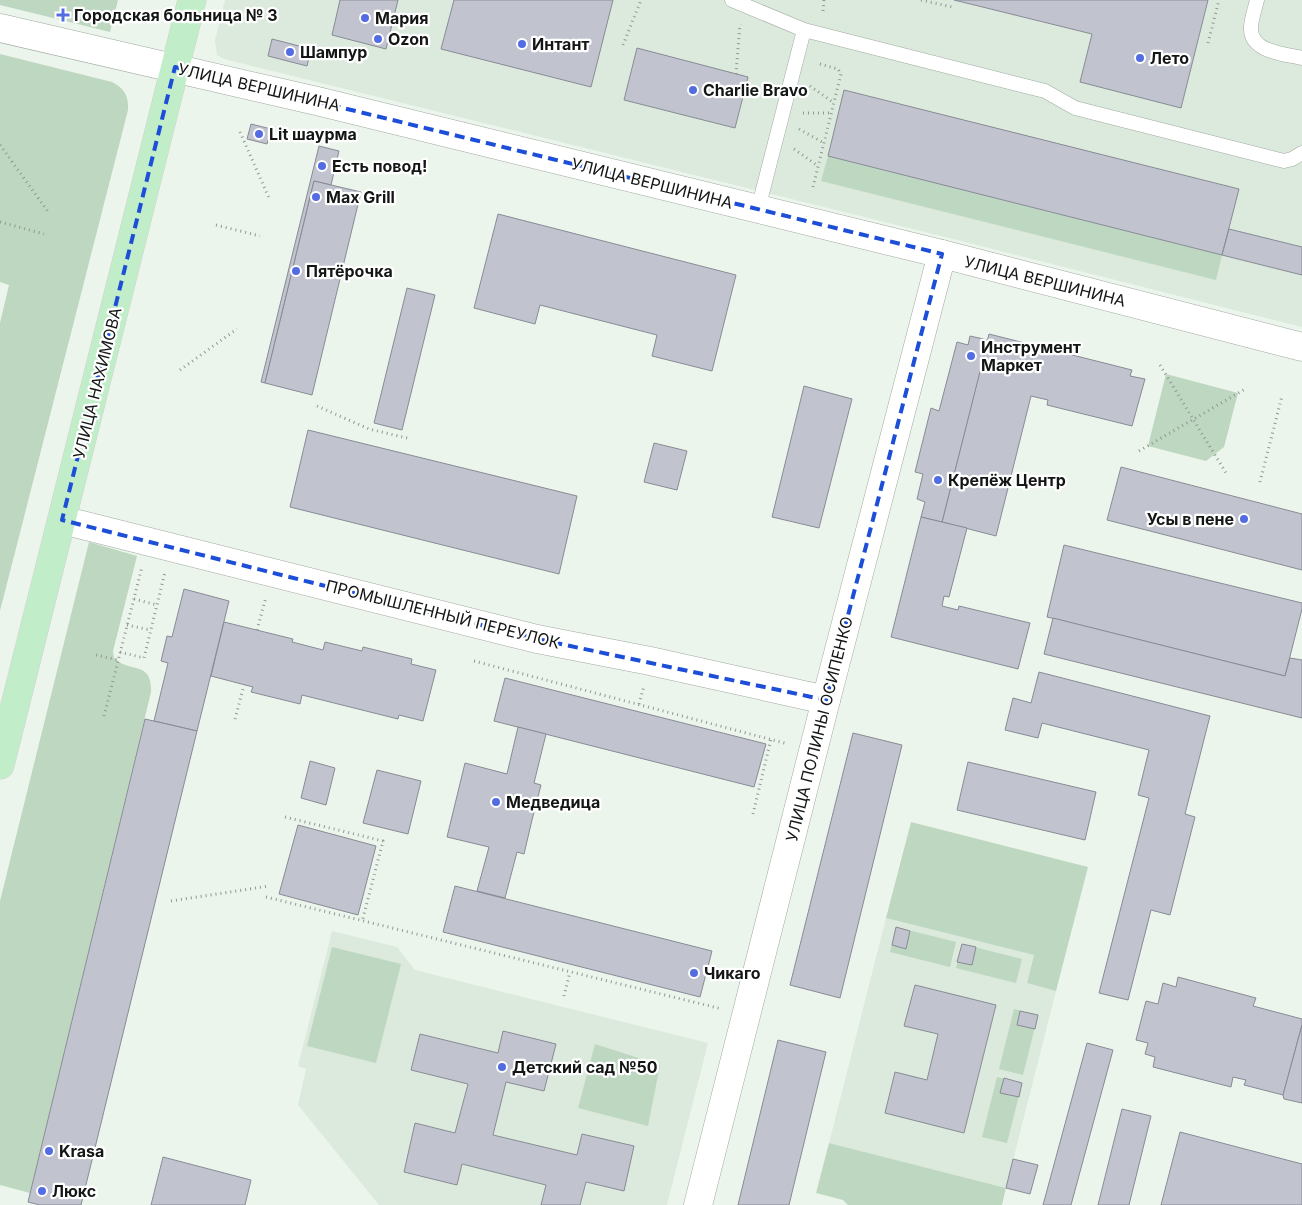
<svg xmlns="http://www.w3.org/2000/svg" width="1302" height="1205" viewBox="0 0 1302 1205" font-family="Inter,sans-serif">
	<style>
		.built { fill: #dbeadc }
		.green { fill: #bed7c1 }
		.building { fill: #c1c4cf; stroke: #888b94 }
		.lines { fill: none; stroke-linecap: round; stroke-linejoin: round }
		.service-casing { stroke: #a0a9a1; stroke-width: 15 }
		.minor-casing { stroke: #a0a9a1; stroke-width: 29 }
		.tertiary-casing { stroke: #a0a9a1; stroke-width: 29 }
		.primary-casing { stroke: #d0d0d0; stroke-width: 29 }
		.path { stroke: #919892; stroke-width: 3; stroke-dasharray: 1 4; stroke-linecap: butt }
		.service { stroke: #fff; stroke-width: 14 }
		.minor { stroke: #fff; stroke-width: 28 }
		.tertiary { stroke: #fff; stroke-width: 28 }
		.primary { stroke: #c1eec8; stroke-width: 28 }
		.marked { fill: none; stroke: #1d4ed8; stroke-width: 4; stroke-dasharray: 10 6; stroke-linejoin: round }
		.poi-dot { fill: #546ce1; stroke: #fff; stroke-width: 2 }
		.labels { text-anchor: middle; dominant-baseline: central; stroke-width: 4.5; stroke-linejoin: round; paint-order: stroke }
		.poi-label { font-size: 16px; font-weight: bold; fill: #131614; stroke: #fff; text-anchor: start }
		.street-label { font-size: 16px; fill: #131614; stroke: #fff }
	</style>
	<rect width="100%" height="100%" fill="#ecf5ec"/>
	<g class="built">
		<path d="M225 0H1302V327L949 238 224 59 217 55 215 40Z"/>
		<path d="M886 918 1034 955 1027 983 1056 991 1006 1188 829 1143Z"/>
		<path d="M332 931 397 947 415 970 708 1043 667 1205H379L298 1105 306 1069 298 1066Z"/>
	</g>
	<g class="green">
		<path d="M0 0H118L110 32 0 5Z"/>
		<path d="M0 54 112 82C124 88 129 96 128 110L0 611V323L9 285 0 282Z"/>
		<path d="M828 156 1222 255 1216 280 821 181Z"/>
		<path d="M1166 374 1238 393 1224 447 1206 461 1148 446Z"/>
		<path d="M89 542 137 556 113 651 114 658C131 674 152 660 151 692L30 1193 0 1185V901Z"/>
		<path d="M911 822 1088 867 1056 991 1027 983 1034 955 886 918Z"/>
		<path d="M896 927 956 942 950 967 890 952Z"/>
		<path d="M962 944 1022 959 1016 983 956 968Z"/>
		<path d="M332 947 401 964 376 1063 307 1046Z"/>
		<path d="M1014 1009 1038 1015 1023 1075 999 1069Z"/>
		<path d="M595 1044 660 1065 648 1126 578 1108Z"/>
		<path d="M997 1077 1022 1083 1007 1143 982 1137Z"/>
		<path d="M829 1143 1006 1188 1002 1205H848L843 1200 816 1193Z"/>
	</g>
	<g class="building">
		<path d="M340 0H398L386 49 332 35Z"/>
		<path d="M454 0H613L591 87 441 49Z"/>
		<path d="M954 0H1208L1181 108 1080 82 1092 34Z"/>
		<path d="M272 39 311 49 307 66 268 56Z"/>
		<path d="M637 48 748 77 735 128 624 100Z"/>
		<path d="M844 90 1239 189 1222 255 828 156Z"/>
		<path d="M251 124 271 129 267 144 247 139Z"/>
		<path d="M319 146 339 151 331 185 314 181 265 383 261 382Z"/>
		<path d="M314 181 361 192 312 395 265 383Z"/>
		<path d="M498 214 736 275 712 371 652 356 657 335 540 305 535 324 474 308Z"/>
		<path d="M1229 229 1302 247V275L1222 255Z"/>
		<path d="M407 288 435 295 402 430 374 423Z"/>
		<path d="M989 334 1132 370 1130 376 1145 379 1132 426 1047 405 1048 400 1031 396 996 536 942 522Z"/>
		<path d="M970 336 988 340 942 522 921 517 925 502 917 499 923 474 915 472 931 408 939 411 957 342 968 345Z"/>
		<path d="M804 386 852 399 819 528 772 517Z"/>
		<path d="M308 430 577 496 559 574 290 507Z"/>
		<path d="M654 443 687 451 677 490 644 482Z"/>
		<path d="M1121 467 1302 514V570L1107 520Z"/>
		<path d="M921 517 967 528 949 597 944 596 942 606 958 610 959 606 1030 623 1018 669 891 637Z"/>
		<path d="M1064 545 1302 603V609L1285 676 1047 617Z"/>
		<path d="M184 589 229 601 197 731 154 721 168 663 161 661 167 636 172 637Z"/>
		<path d="M1053 618 1285 676 1290 658 1302 660V718L1044 654Z"/>
		<path d="M224 622 293 639 292 642 323 650 325 642 362 651 363 647 412 659 411 664 436 670 423 721 399 715 398 719 302 695 300 704 251 692 253 687 211 676Z"/>
		<path d="M1039 672 1210 716 1185 814 1195 817 1170 915 1151 910 1128 1000 1099 993 1149 798 1138 795 1149 750 1042 723 1038 738 1005 730 1013 698 1031 703Z"/>
		<path d="M505 678 766 744 754 787 494 721Z"/>
		<path d="M145 719 197 731 81 1205H40L28 1202Z"/>
		<path d="M518 727 546 734 534 783 541 785 532 820 524 854 517 852 505 898 477 891 489 847 447 837 465 763 507 774Z"/>
		<path d="M853 733 902 745 840 998 790 985Z"/>
		<path d="M310 761 335 768 326 805 301 798Z"/>
		<path d="M968 762 1096 792 1085 840 957 810Z"/>
		<path d="M377 770 421 781 408 834 363 823Z"/>
		<path d="M298 825 376 846 358 915 279 894Z"/>
		<path d="M455 886 712 951 700 997 443 932Z"/>
		<path d="M896 927 910 931 906 949 892 945Z"/>
		<path d="M962 944 976 947 972 965 957 962Z"/>
		<path d="M1178 977 1256 998 1253 1006 1302 1019V1025L1283 1095 1244 1085 1246 1080 1233 1077 1231 1087 1153 1067 1155 1057 1145 1054 1148 1043 1136 1040 1146 1001 1158 1004 1163 983 1176 987Z"/>
		<path d="M915 985 996 1005 964 1133 885 1113 895 1072 927 1080 938 1034 904 1026Z"/>
		<path d="M1020 1011 1038 1015 1035 1029 1017 1025Z"/>
		<path d="M1302 1025V1103L1284 1099 1283 1095Z"/>
		<path d="M503 1031 556 1044 544 1091 506 1082 493 1135 577 1155 582 1134 634 1146 624 1191 586 1182 580 1205H541L546 1185 462 1164 457 1185 404 1172 415 1123 455 1133 468 1084 411 1070 420 1034 498 1053Z"/>
		<path d="M778 1040 826 1052 789 1205H738Z"/>
		<path d="M1087 1043 1113 1050 1071 1205H1043Z"/>
		<path d="M1004 1078 1022 1083 1019 1097 1000 1093Z"/>
		<path d="M1122 1109 1151 1116 1129 1205H1098Z"/>
		<path d="M1180 1132 1302 1164V1205H1161Z"/>
		<path d="M163 1157 251 1180 245 1205H151Z"/>
		<path d="M1013 1159 1038 1165 1030 1194 1006 1188Z"/>
	</g>
	<g class="lines">
		<g class="service-casing">
			<g id="service">
				<path d="M732 0 804 30 1045 91 1075 108 1284 161 1292 159 1302 153"/>
				<path d="M1257 0C1255 9 1251 19 1251 28 1250 52 1285 54 1302 58"/>
				<path d="M758 209 804 30"/>
			</g>
		</g>
		<g class="minor-casing">
			<g id="minor">
				<path d="M62 520 537 639 650 661 826 700"/>
				<path d="M698 1205 826 700 942 254"/>
			</g>
		</g>
		<g class="tertiary-casing">
			<path id="tertiary" d="M0 28 321 102 942 254 1302 347"/>
		</g>
		<g class="primary-casing">
			<path id="primary" d="M0 765 192 0"/>
		</g>
		<g class="path">
			<path d="M921 0 952 7"/>
			<path d="M823 11 824 0"/>
			<path d="M1208 43 1219 0"/>
			<path d="M623 45 641 0"/>
			<path d="M736 74 740 24"/>
			<path d="M810 86 834 103"/>
			<path d="M803 113H832"/>
			<path d="M799 129 824 143"/>
			<path d="M240 132 269 198"/>
			<path d="M0 145 49 213"/>
			<path d="M794 149 818 166"/>
			<path d="M813 187 841 74 838 69 816 63"/>
			<path d="M0 222 44 234"/>
			<path d="M216 225 260 236"/>
			<path d="M1160 365 1226 473"/>
			<path d="M180 370 237 329"/>
			<path d="M317 406 369 429 411 439"/>
			<path d="M1139 451 1247 388"/>
			<path d="M1260 482 1282 396"/>
			<path d="M134 599 157 605"/>
			<path d="M127 625 150 630"/>
			<path d="M257 630 266 597"/>
			<path d="M120 652 144 658 165 572"/>
			<path d="M96 655 118 660"/>
			<path d="M474 661 788 744"/>
			<path d="M639 704 644 686"/>
			<path d="M104 716 142 567"/>
			<path d="M235 719 244 685"/>
			<path d="M753 814 771 739"/>
			<path d="M285 817 383 841 362 922"/>
			<path d="M266 897 722 1009"/>
			<path d="M171 901 269 886"/>
			<path d="M564 996 570 972"/>
		</g>
		<use href="#service" class="service"/>
		<use href="#minor" class="minor"/>
		<use href="#tertiary" class="tertiary"/>
		<use href="#primary" class="primary"/>
	</g>
	<path class="marked" d="M175 67 942 254 826 700 537 639 62 520Z"/>
	<g class="poi-dot">
		<path d="M60.5 7.5h5v5h5v5h-5v5h-5v-5h-5v-5h5z"/>
		<circle cx="365" cy="18" r="5"/>
		<circle cx="378" cy="39" r="5"/>
		<circle cx="522" cy="44" r="5"/>
		<circle cx="290" cy="52" r="5"/>
		<circle cx="1140" cy="58" r="5"/>
		<circle cx="693" cy="90" r="5"/>
		<circle cx="259" cy="134" r="5"/>
		<circle cx="322" cy="166" r="5"/>
		<circle cx="316" cy="197" r="5"/>
		<circle cx="296" cy="271" r="5"/>
		<circle cx="971" cy="356" r="5"/>
		<circle cx="938" cy="480" r="5"/>
		<circle cx="1244" cy="519" r="5"/>
		<circle cx="496" cy="802" r="5"/>
		<circle cx="694" cy="973" r="5"/>
		<circle cx="502" cy="1067" r="5"/>
		<circle cx="49" cy="1151" r="5"/>
		<circle cx="42" cy="1191" r="5"/>
	</g>
	<g class="labels">
		<g class="poi-label">
			<text x="74" y="15">Городская больница № 3</text>
			<text x="375" y="18">Мария</text>
			<text x="388" y="39">Ozon</text>
			<text x="532" y="44">Интант</text>
			<text x="300" y="52">Шампур</text>
			<text x="1150" y="58">Лето</text>
			<text x="703" y="90">Charlie Bravo</text>
			<text x="269" y="134">Lit шаурма</text>
			<text x="332" y="166">Есть повод!</text>
			<text x="326" y="197">Max Grill</text>
			<text x="306" y="271">Пятёрочка</text>
			<text x="981" y="347">Инструмент<tspan x="981" dy="18">Маркет</tspan></text>
			<text x="948" y="480">Крепёж Центр</text>
			<text x="1234" y="519" text-anchor="end">Усы в пене</text>
			<text x="506" y="802">Медведица</text>
			<text x="704" y="973">Чикаго</text>
			<text x="512" y="1067">Детский сад №50</text>
			<text x="59" y="1151">Krasa</text>
			<text x="52" y="1191">Люкс</text>
		</g>
		<g class="street-label">
			<text transform="translate(259 87) rotate(13)">УЛИЦА ВЕРШИНИНА</text>
			<text transform="translate(652 183) rotate(14)">УЛИЦА ВЕРШИНИНА</text>
			<text transform="translate(1045 281) rotate(14)">УЛИЦА ВЕРШИНИНА</text>
			<text transform="translate(97 383) rotate(-76)">УЛИЦА НАХИМОВА</text>
			<text transform="translate(443 614) rotate(14)">ПРОМЫШЛЕННЫЙ ПЕРЕУЛОК</text>
			<text transform="translate(819 729) rotate(-76)">УЛИЦА ПОЛИНЫ ОСИПЕНКО</text>
		</g>
	</g>
</svg>
